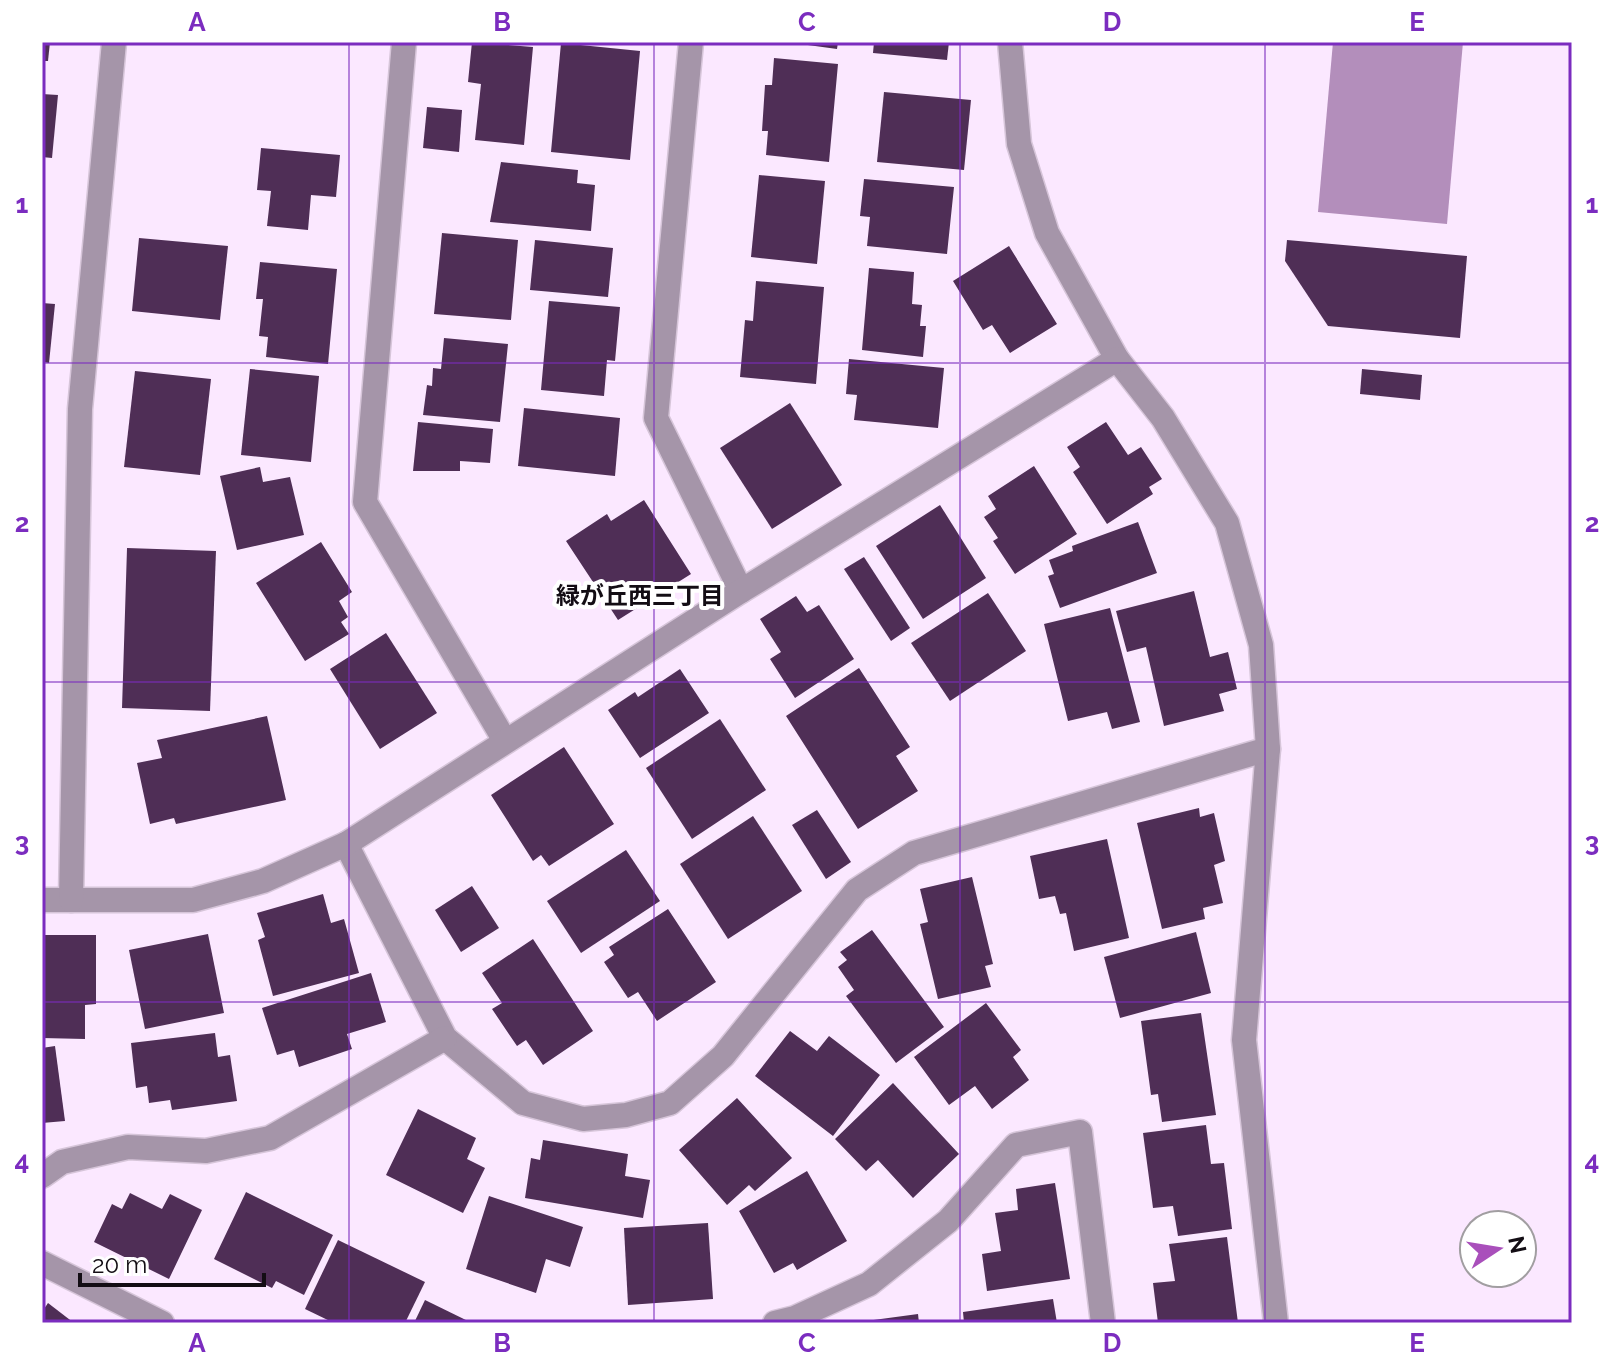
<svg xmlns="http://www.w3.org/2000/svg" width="1614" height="1365" viewBox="0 0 1614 1365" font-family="Raleway,'Noto Sans JP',sans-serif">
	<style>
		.water { fill: #b38ebb }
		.building { fill: #4f2e56 }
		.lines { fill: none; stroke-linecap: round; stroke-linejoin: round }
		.minor-casing { stroke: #d6c5d9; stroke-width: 27 }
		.minor { stroke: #a595a9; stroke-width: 24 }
		.grid { fill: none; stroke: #7b2cbf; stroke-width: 2; stroke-opacity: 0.55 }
		.labels { text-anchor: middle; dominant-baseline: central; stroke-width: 8; stroke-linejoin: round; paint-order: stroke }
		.neighbourhood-label { font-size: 24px; font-weight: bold; fill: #130d14; stroke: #fff }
		.neatline { fill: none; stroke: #7b2cbf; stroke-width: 3 }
		.grid-label { font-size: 26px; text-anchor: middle; font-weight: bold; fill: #7b2cbf }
	</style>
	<rect width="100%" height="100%" fill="#fbe8ff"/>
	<path class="water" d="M1333 42H1463L1447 224 1318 212Z"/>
	<g class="building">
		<path d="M42 42H50L48 61H42Z"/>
		<path d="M472 42 533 47 524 145 475 140 481 84 468 82Z"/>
		<path d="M786 42H838L837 49Z"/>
		<path d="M874 42H949L947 60 873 53Z"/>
		<path d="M561 43 640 51 630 160 551 152Z"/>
		<path d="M774 58 838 64 829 162 766 155 768 131H762L765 85H772Z"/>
		<path d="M884 92 971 100 964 170 877 162Z"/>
		<path d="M42 94 58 95 52 158 42 157Z"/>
		<path d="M427 107 462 110 459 152 423 148Z"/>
		<path d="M261 148 340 155 336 197 311 195 308 230 267 226 271 191 257 190Z"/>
		<path d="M501 162 578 170 577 183 595 185 591 231 490 222Z"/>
		<path d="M759 175 825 181 817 264 751 257Z"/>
		<path d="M864 179 954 187 947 254 867 246 870 217 860 216Z"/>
		<path d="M442 233 518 240 511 320 434 314Z"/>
		<path d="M139 238 228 246 220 320 132 311Z"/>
		<path d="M535 240 613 248 608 297 530 290Z"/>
		<path d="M1287 240 1467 256 1460 338 1328 326 1285 261Z"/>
		<path d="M1009 246 1057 324 1010 353 992 325 983 330 953 281Z"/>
		<path d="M260 262 337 269 328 364 266 357 268 337 259 336 263 299H256Z"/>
		<path d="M869 268 914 272 912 304 922 305 920 326H926L923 357 862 350Z"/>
		<path d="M756 281 824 287 816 384 740 377 745 320 753 321Z"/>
		<path d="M549 301 620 307 615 361 607 360 604 396 541 390Z"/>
		<path d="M42 303 55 304 49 363 42 362Z"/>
		<path d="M444 338 508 344 500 422 423 415 427 385 432 386 433 368 441 369Z"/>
		<path d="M849 359 944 368 938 428 854 420 857 395 846 394Z"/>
		<path d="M250 369 319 376 311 462 241 455Z"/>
		<path d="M1362 369 1422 375 1420 400 1360 394Z"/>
		<path d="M135 371 211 379 200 475 124 467Z"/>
		<path d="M790 403 842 485 772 529 720 448Z"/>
		<path d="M524 408 620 418 615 476 518 466Z"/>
		<path d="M418 422 493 429 490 463 460 461V471H413Z"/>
		<path d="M1106 422 1128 455 1141 447 1162 479 1149 487 1153 494 1107 524 1073 472 1080 467 1067 447Z"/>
		<path d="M1034 466 1077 534 1015 574 993 541 998 538 984 517 996 509 988 496Z"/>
		<path d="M260 467 263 482 290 477 304 535 237 550 220 476Z"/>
		<path d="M644 500 691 574 618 620 566 541 607 514 611 521Z"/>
		<path d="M940 505 986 578 923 619 876 546Z"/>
		<path d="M1138 522 1157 573 1060 608 1048 576 1054 574 1049 560 1073 551 1072 546Z"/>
		<path d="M321 542 352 592 339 601 348 617 341 622 349 634 305 661 256 583Z"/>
		<path d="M127 548 216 551 210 711 122 708Z"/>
		<path d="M864 557 910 628 891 641 844 569Z"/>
		<path d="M1194 591 1210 657 1228 652 1237 689 1219 694 1224 711 1164 726 1146 647 1127 652 1116 611Z"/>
		<path d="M988 593 1026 651 950 701 911 643Z"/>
		<path d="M796 596 807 612 819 605 854 659 795 698 770 659 781 652 760 619Z"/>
		<path d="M1110 608 1140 722 1112 729 1107 712 1068 721 1044 624Z"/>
		<path d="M386 633 437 713 380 749 330 669Z"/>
		<path d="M859 668 910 747 896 756 918 791 858 829 786 716Z"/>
		<path d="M680 669 709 713 640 758 608 710 635 692 638 697Z"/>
		<path d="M267 716 286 800 176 824 174 818 150 824 137 763 162 758 157 740Z"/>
		<path d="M720 719 766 790 692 839 646 768Z"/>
		<path d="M564 747 614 824 549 866 541 855 533 861 491 795Z"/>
		<path d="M1199 808 1200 817 1214 813 1225 861 1214 865 1223 903 1203 908 1205 919 1162 929 1137 823Z"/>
		<path d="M817 810 851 862 826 879 792 825Z"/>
		<path d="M753 816 802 891 728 939 680 864Z"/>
		<path d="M1107 839 1129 938 1074 951 1066 913 1060 914 1055 896 1039 899 1030 856Z"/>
		<path d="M626 850 660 901 581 953 547 901Z"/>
		<path d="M972 877 993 964 985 966 991 987 938 999 920 924 928 922 920 889Z"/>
		<path d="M472 886 499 928 461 952 435 910Z"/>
		<path d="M323 894 331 923 344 919 359 973 273 996 258 940 265 937 257 913Z"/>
		<path d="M668 909 716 982 657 1021 638 992 628 998 604 962 614 955 609 947Z"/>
		<path d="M872 930 944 1027 896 1063 846 996 854 990 838 967 847 960 840 952Z"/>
		<path d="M1196 932 1211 993 1120 1018 1104 957Z"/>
		<path d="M208 934 224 1013 145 1029 129 950Z"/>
		<path d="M42 935H96V1004L85 1005V1039L42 1038Z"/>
		<path d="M533 939 593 1031 543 1065 526 1040 517 1046 492 1009 502 1003 482 973Z"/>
		<path d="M371 973 386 1022 347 1034 352 1049 299 1067 294 1050 277 1055 262 1008Z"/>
		<path d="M986 1003 1021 1050 1013 1057 1029 1080 992 1109 975 1086 949 1105 914 1057Z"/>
		<path d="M1201 1013 1216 1115 1162 1122 1158 1094 1151 1095 1141 1021Z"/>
		<path d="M790 1031 817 1051 829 1036 880 1075 833 1136 755 1076Z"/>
		<path d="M215 1033 218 1057 230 1055 237 1101 172 1110 170 1100 149 1103 147 1086 136 1088 131 1043Z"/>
		<path d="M55 1046 65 1121 42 1123V1048Z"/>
		<path d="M893 1083 959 1154 913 1198 878 1160 866 1171 835 1139Z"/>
		<path d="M737 1098 792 1158 755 1191 749 1185 727 1205 679 1150Z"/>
		<path d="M418 1109 476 1138 467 1159 485 1168 463 1213 386 1175Z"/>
		<path d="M1206 1125 1211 1164 1224 1163 1232 1229 1178 1236 1173 1206 1153 1208 1143 1133Z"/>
		<path d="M543 1140 628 1154 625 1176 650 1180 643 1218 525 1198 531 1158 540 1160Z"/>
		<path d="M807 1171 847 1241 797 1270 793 1263 774 1273 739 1211Z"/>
		<path d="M1055 1183 1070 1279 987 1291 982 1254 1001 1251 995 1213 1018 1210 1016 1189Z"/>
		<path d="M246 1192 333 1235 304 1295 276 1281 272 1288 214 1259Z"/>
		<path d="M130 1193 162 1209 170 1194 202 1210 169 1279 94 1242 112 1204 122 1209Z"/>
		<path d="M489 1196 583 1227 570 1267 546 1259 536 1293 466 1269Z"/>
		<path d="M708 1223 713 1299 628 1305 624 1228Z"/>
		<path d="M1227 1237 1238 1323H1158L1153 1283 1175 1281 1169 1244Z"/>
		<path d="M338 1240 425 1282 405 1323H334L305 1309Z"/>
		<path d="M1053 1299 1057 1323H964L963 1312Z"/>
		<path d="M425 1300 472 1323H414Z"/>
		<path d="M48 1303 74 1323H42V1312Z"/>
		<path d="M918 1314 919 1323H866V1321Z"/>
	</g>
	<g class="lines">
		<g class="minor-casing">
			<g id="minor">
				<path d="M404 42 365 502 505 741"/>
				<path d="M691 42 656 418 741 591"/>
				<path d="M1268 749 1244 1040 1276 1323"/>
				<path d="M346 844 445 1038 523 1103 583 1119 626 1115 670 1103 723 1056 857 890 914 853 1268 749 1261 645 1227 523 1163 418 1117 359 1047 233 1019 144 1010 42"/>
				<path d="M42 900H193L263 881 346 844 741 591 1117 359"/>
				<path d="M71 900 80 409 114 42"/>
				<path d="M42 1176 62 1162 128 1147 206 1151 270 1138 445 1038"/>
				<path d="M42 1263 162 1323"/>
				<path d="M775 1323 795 1318 869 1284 948 1221 1016 1145 1080 1132 1103 1323"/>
			</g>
		</g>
		<use href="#minor" class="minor"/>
	</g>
	<path class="grid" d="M349 42V1323M654 42V1323M960 42V1323M1265 42V1323M42 363H1572M42 682H1572M42 1002H1572"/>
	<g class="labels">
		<g class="neighbourhood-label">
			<text x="640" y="595">緑が丘西三丁目</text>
		</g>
	</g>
	<rect width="1614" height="1365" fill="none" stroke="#ffffff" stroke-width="88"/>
	<g transform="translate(1498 1249) rotate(78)"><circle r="38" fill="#ffffff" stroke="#a19ea1" stroke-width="2"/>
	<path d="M0-6L14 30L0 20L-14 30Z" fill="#a94fbb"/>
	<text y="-12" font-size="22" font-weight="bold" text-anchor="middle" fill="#130d14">N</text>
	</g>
	<path d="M80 1273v12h184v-12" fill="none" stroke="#130d14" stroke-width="4"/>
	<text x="92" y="1273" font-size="24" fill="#130d14" stroke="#ffffff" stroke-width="6" paint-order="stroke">20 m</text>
	<rect x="44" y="44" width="1526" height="1277" class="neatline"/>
	<g class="grid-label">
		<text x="197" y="31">A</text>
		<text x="502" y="31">B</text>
		<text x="807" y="31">C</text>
		<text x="1112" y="31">D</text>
		<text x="1417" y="31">E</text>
		<text x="22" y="213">1</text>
		<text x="1592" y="213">1</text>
		<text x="22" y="532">2</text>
		<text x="1592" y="532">2</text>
		<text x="22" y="851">3</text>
		<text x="1592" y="851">3</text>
		<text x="22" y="1170">4</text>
		<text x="1592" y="1170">4</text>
		<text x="197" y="1352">A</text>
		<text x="502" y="1352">B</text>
		<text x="807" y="1352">C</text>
		<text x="1112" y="1352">D</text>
		<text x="1417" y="1352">E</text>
	</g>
</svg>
